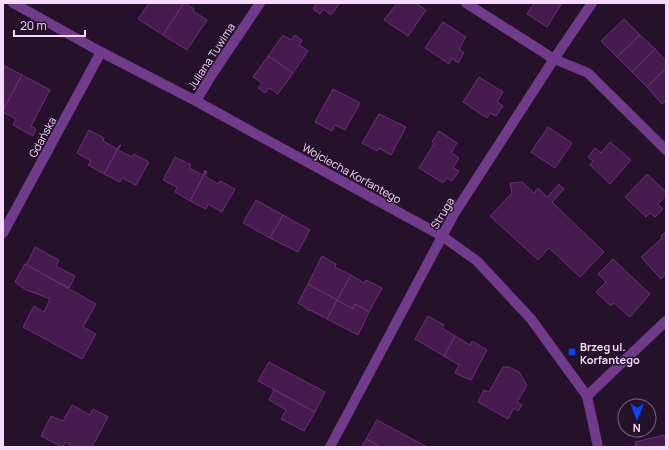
<svg xmlns="http://www.w3.org/2000/svg" width="669" height="450" viewBox="0 0 669 450" font-family="Manrope,sans-serif">
	<style>
		.building { fill: #451c4d; stroke: #6d2e79 }
		.lines { fill: none; stroke-linecap: round; stroke-linejoin: round }
		.minor { stroke: #713b8b; stroke-width: 10 }
		.poi-dot { fill: #0746ff; stroke: #26112b; stroke-width: 1.5 }
		.labels { text-anchor: middle; dominant-baseline: central; stroke-width: 3; stroke-linejoin: round; paint-order: stroke }
		.street-label { font-size: 11px; fill: #f6dbff; stroke: #26112b }
		.poi-label { font-size: 11px; font-weight: bold; fill: #f6dbff; stroke: #26112b; text-anchor: start }
	</style>
	<rect width="100%" height="100%" fill="#26112b"/>
	<g class="building">
		<path d="M149 3H184L163 35 138 19Z"/>
		<path d="M184 3H186L194 9 193 11 207 20 187 50 163 35Z"/>
		<path d="M314 3H340L331 15 323 9 320 14 313 9 316 4Z"/>
		<path d="M397 3H415L426 10 408 36 384 20Z"/>
		<path d="M534 3H562L547 27 527 14Z"/>
		<path d="M624 19 640 35 617 57 601 41Z"/>
		<path d="M443 22 466 37 459 49 464 53 458 63 452 58 449 64 425 48Z"/>
		<path d="M283 35 291 40 295 35 302 40 299 45 308 51 293 73 268 56Z"/>
		<path d="M640 35 655 49 632 72 617 57Z"/>
		<path d="M655 49 666 61V68L647 87 632 72Z"/>
		<path d="M268 56 293 73 278 94 269 88 265 93 258 88 262 83 253 77Z"/>
		<path d="M3 65 22 75 3 110Z"/>
		<path d="M666 68V100L662 104 647 87Z"/>
		<path d="M22 75 50 90 31 126 36 129 33 136 13 125 16 119 3 112V110Z"/>
		<path d="M479 77 503 92 497 102 503 106 496 116 490 113 487 118 463 102Z"/>
		<path d="M333 89 360 103 345 130 335 125 332 131 315 122Z"/>
		<path d="M379 114 406 127 391 155 379 148 377 151 362 143Z"/>
		<path d="M548 127 572 143 555 168 531 152Z"/>
		<path d="M89 130 104 138 103 141 117 149 120 145 104 174 88 165 91 161 77 153Z"/>
		<path d="M439 131 457 143 451 153 459 158 453 168 459 171 452 181 447 178 443 183 419 168 434 144 432 142Z"/>
		<path d="M610 142 631 160 610 184 590 165 593 161 588 157 595 148 601 153Z"/>
		<path d="M120 145H121L118 150 132 157 134 154 149 162 136 185 122 178 120 182 104 174Z"/>
		<path d="M175 157 191 165 189 168 203 175 205 170 206 171 190 201 175 192 177 187 163 180Z"/>
		<path d="M206 171 207 172 205 176 218 184 220 181 235 189 222 212 208 204 206 209 190 201Z"/>
		<path d="M647 174 666 192V195L658 204 663 209 655 217 650 213 646 217 625 197Z"/>
		<path d="M522 182 534 193 538 188 547 197 559 184 564 189 552 202 604 252 580 277 549 248 538 260 490 216 512 193 510 183Z"/>
		<path d="M256 200 283 215 270 238 243 223Z"/>
		<path d="M283 215 310 230 298 252 270 238Z"/>
		<path d="M666 231V274L661 279 641 257 662 238 661 236Z"/>
		<path d="M35 247 59 260 56 266 75 276 69 288 26 265Z"/>
		<path d="M322 256 336 264 335 267 351 275 337 300 308 284Z"/>
		<path d="M613 259 650 294 630 317 614 303 611 306 596 292 606 282 598 274Z"/>
		<path d="M25 264 96 304 83 327 96 334 82 359 23 327 34 306 44 312 50 299 35 293 26 290 15 282Z"/>
		<path d="M351 275 364 283 366 280 382 288 369 312 355 304 353 309 337 300Z"/>
		<path d="M308 284 337 300 327 319 310 310V311L305 308V307L298 303Z"/>
		<path d="M337 300 353 309 355 304 369 312 358 335 327 319Z"/>
		<path d="M428 316 444 325 442 328 455 336 444 356 415 339Z"/>
		<path d="M455 336 470 345 472 341 487 350 471 380 455 373 459 365 444 356Z"/>
		<path d="M269 362 325 392 315 412 258 381Z"/>
		<path d="M503 367H509L519 372 527 385 517 402 522 405 518 411 514 408 508 419 478 402 484 390 489 392Z"/>
		<path d="M274 390 315 412 304 431 281 419 286 410 269 400Z"/>
		<path d="M72 405 90 415 93 409 108 417 92 447H73L65 442 63 447H62L41 436 51 416 63 421Z"/>
		<path d="M377 420 427 447H380L366 439Z"/>
		<path d="M665 435 666 447H636L635 442Z"/>
		<path d="M366 439 380 447H362Z"/>
	</g>
	<g class="lines">
		<g class="minor">
			<path d="M13 3 101 52 196 101 442 236 477 261 531 319 587 396 598 447"/>
			<path d="M466 3 554 59 588 73 666 150"/>
			<path d="M196 101 211 76 260 3"/>
			<path d="M3 233 101 52"/>
			<path d="M587 396 666 321"/>
			<path d="M330 447 454 214 554 59 592 3"/>
		</g>
	</g>
	<rect class="poi-dot" x="568" y="348" width="8" height="8" rx="2"/>
	<g class="labels">
		<g class="street-label">
			<text transform="translate(211 56) rotate(-57)">Juliana Tuwima</text>
			<text transform="translate(42 137) rotate(-61)">Gdańska</text>
			<text transform="translate(352 173) rotate(29)">Wojciecha Korfantego</text>
			<text transform="translate(442 213) rotate(-59)">Struga</text>
		</g>
		<g class="poi-label">
			<text x="580" y="346">Brzeg ul.<tspan x="580" dy="13">Korfantego</tspan></text>
		</g>
	</g>
	<rect width="669" height="450" fill="none" stroke="#f6dbff" stroke-width="8"/>
	<g transform="translate(637 418) rotate(181)"><circle r="19" fill="#26112b" stroke="#796280"/>
	<path d="M0-3L7 15L0 10L-7 15Z" fill="#0746ff"/>
	<text y="-6" font-size="11" font-weight="bold" text-anchor="middle" fill="#f6dbff">N</text>
	</g>
	<path d="M14 30v6h71v-6" fill="none" stroke="#f6dbff" stroke-width="2"/>
	<text x="20" y="30" font-size="12" fill="#f6dbff" stroke="#26112b" stroke-width="3" paint-order="stroke">20 m</text>
</svg>
